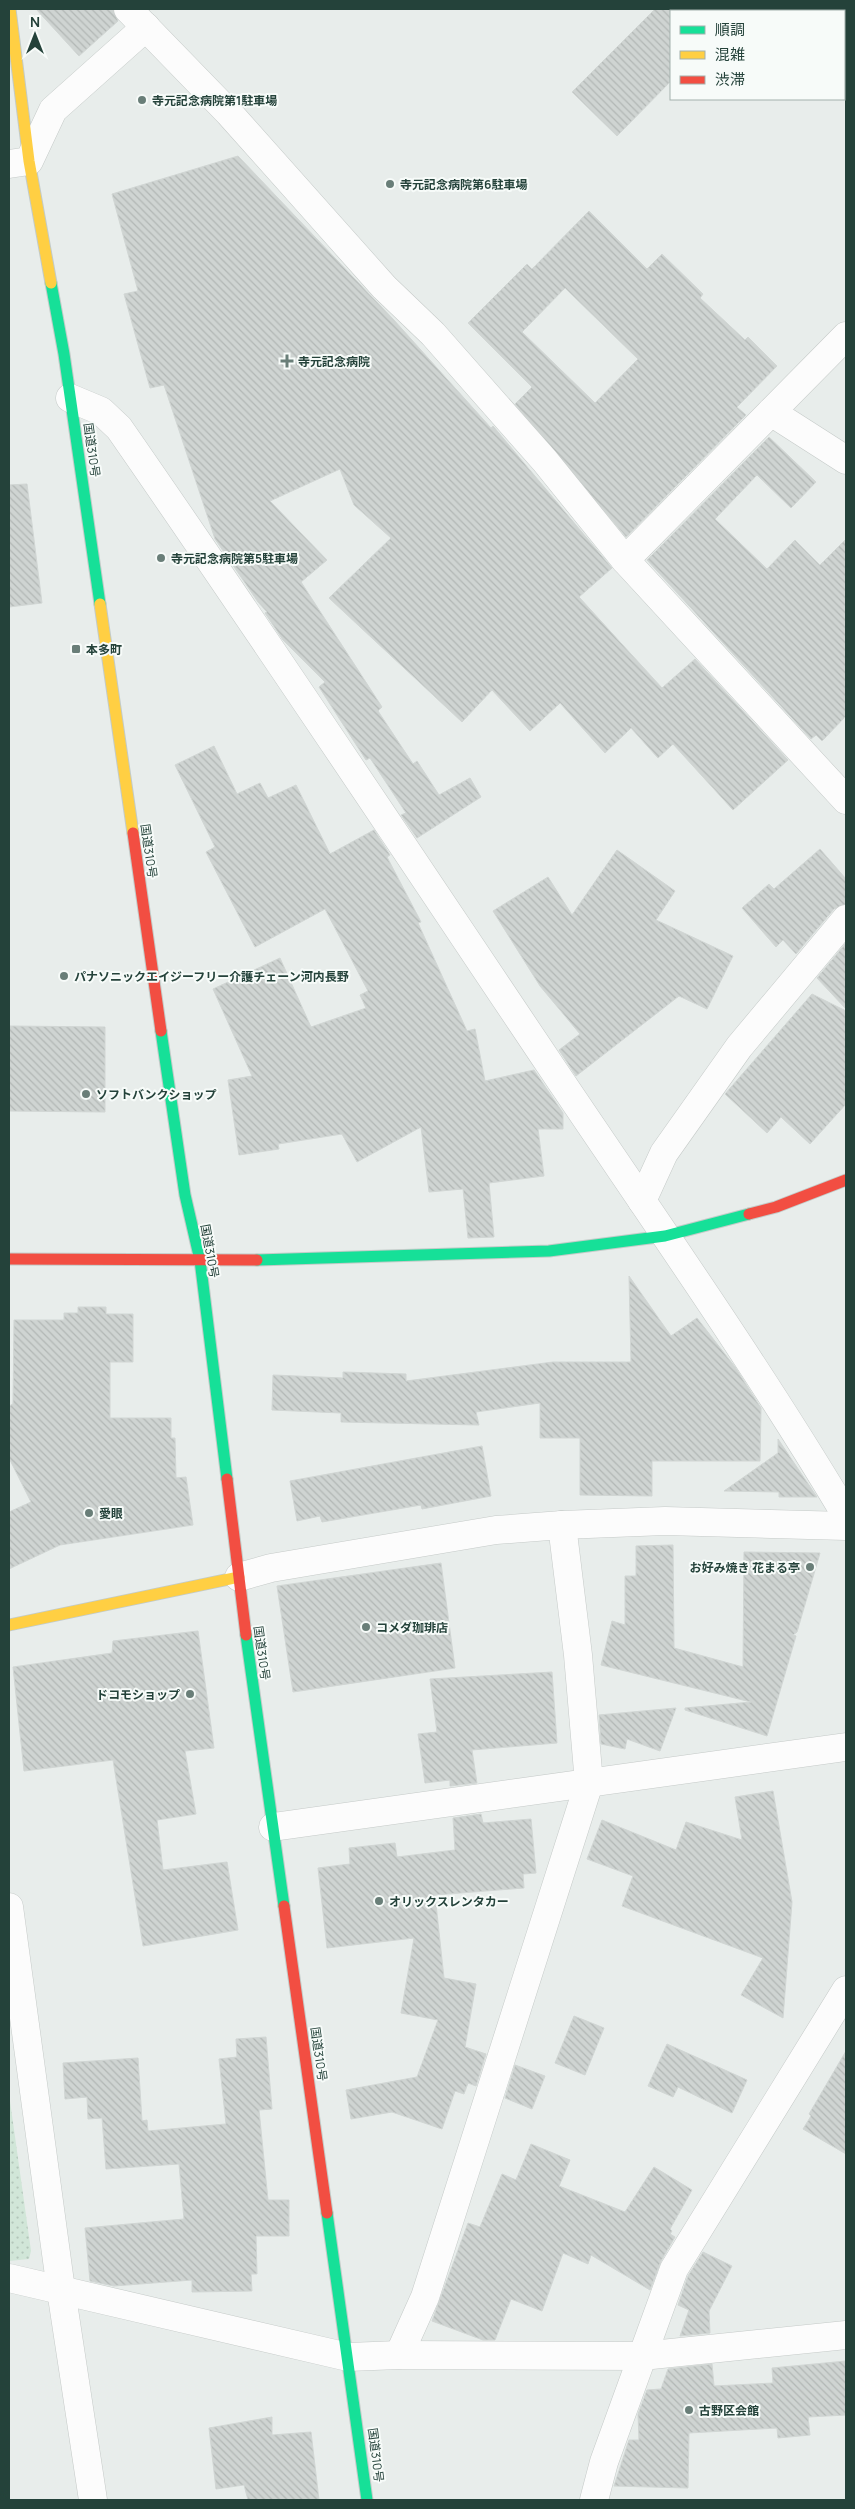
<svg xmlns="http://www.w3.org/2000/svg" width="855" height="2509" viewBox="0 0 855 2509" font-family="Manrope,'Noto Sans JP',sans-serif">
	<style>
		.park { fill: url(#park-dots) }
		.building { fill: url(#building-back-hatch); stroke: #d1d6d4; fill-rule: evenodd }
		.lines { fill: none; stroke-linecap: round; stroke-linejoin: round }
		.street-casing { stroke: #c5cac8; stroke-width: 29 }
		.fast-casing { stroke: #c3cbc8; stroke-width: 13 }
		.slow-casing { stroke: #c3cbc8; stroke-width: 13 }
		.jam-casing { stroke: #c3cbc8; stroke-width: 13 }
		.street { stroke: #fcfcfc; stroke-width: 28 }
		.fast { stroke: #16e098; stroke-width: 11 }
		.slow { stroke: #ffcf43; stroke-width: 11 }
		.jam { stroke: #f24e42; stroke-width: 11 }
		.poi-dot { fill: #697e78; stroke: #f7fbf9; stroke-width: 2 }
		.labels { text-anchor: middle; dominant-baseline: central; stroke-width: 4; stroke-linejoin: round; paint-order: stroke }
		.poi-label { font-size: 12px; font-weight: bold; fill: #24423a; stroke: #f7fbf9; text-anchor: start }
		.street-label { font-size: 12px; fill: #24423a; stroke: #f7fbf9 }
	</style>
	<defs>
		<pattern id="park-dots" width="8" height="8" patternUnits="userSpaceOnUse" patternTransform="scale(1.25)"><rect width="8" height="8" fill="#d1e6d8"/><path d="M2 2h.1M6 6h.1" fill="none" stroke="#b3c6ba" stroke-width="1.8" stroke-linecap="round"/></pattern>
		<pattern id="building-back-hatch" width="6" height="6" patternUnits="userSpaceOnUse" patternTransform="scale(1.25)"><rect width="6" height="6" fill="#cfd4d2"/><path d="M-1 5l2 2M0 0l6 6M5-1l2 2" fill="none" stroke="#b2b7b5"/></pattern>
	</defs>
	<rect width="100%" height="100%" fill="#e8edeb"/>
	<path class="park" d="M9 2094 31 2251 29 2259 9 2261Z"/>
	<g class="building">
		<path d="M36 9H113L118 21 79 56Z"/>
		<path d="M655 9H671V81L617 136 572 92Z"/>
		<path d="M238 156 393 319 491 428 493 426 612 568 579 597 662 688 695 659 788 760 733 810 673 744 658 758 631 728 605 753 560 703 530 731 492 690 462 722 329 598 391 538 354 505 340 469 270 501 327 560 301 582 382 707 378 711 413 764 417 761 439 795 470 778 481 797 417 838 401 815 406 813 370 758 366 760 319 687 325 682 283 640 265 613 267 612 258 602 215 539 164 385 150 388 124 294 138 291 112 194Z"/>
		<path d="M589 211 647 269 662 254 703 294 700 298 745 340 748 337 777 366 737 407 746 415 626 537 515 404 532 387 468 323 527 264 532 269ZM565 288 638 359 595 403 522 332Z"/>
		<path d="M769 437 816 482 791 508 757 475 715 519 767 569 795 540 820 565 846 539V716L822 741 816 735 811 739 647 560Z"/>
		<path d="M27 484 42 603 9 607V485Z"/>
		<path d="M214 746 237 794 260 783 268 798 296 785 330 854 374 830 390 855 387 857 421 922 418 923 467 1031 475 1029 485 1081 534 1070 563 1113V1129H538L544 1176 489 1183 494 1237 468 1238 463 1189 429 1192 421 1127 357 1162 342 1134 278 1144 279 1149 239 1155 228 1080 252 1076 213 989 280 958 311 1027 366 1008 360 995 368 991 325 909 255 947 206 852 215 847 175 765Z"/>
		<path d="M820 849 846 879V904L834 909 796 954 783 940 776 947 742 908 769 884 774 889Z"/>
		<path d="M617 850 675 891 656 920 733 956 707 1009 679 996 576 1076 559 1050 580 1034 540 986 493 911 548 877 572 915Z"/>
		<path d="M846 943V1009L817 978Z"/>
		<path d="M812 994 846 1011V1104L810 1144 781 1117 767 1133 725 1094Z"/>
		<path d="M9 1026 105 1027V1112L9 1111Z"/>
		<path d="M629 1276 671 1336 697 1318 735 1367 761 1408 760 1461H652V1496L580 1495V1438H540V1403L476 1412 479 1425 341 1422V1413L272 1410 273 1375 343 1378V1372L406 1374V1381L553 1362H631Z"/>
		<path d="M78 1307H106V1314H133V1362H110V1418H171V1438H175L176 1478 186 1477 193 1525 60 1545 9 1569V1512L31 1502 9 1458V1406L13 1404 14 1320H64V1313H78Z"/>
		<path d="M778 1439 817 1497H779V1492L724 1491 778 1453Z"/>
		<path d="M482 1446 491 1496 422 1509 421 1505 322 1522 320 1516 297 1521 290 1481Z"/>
		<path d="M673 1545 674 1648 743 1667 744 1552 820 1553 797 1632 793 1635 796 1636 767 1736 685 1710V1708L751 1702 601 1665 612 1621 625 1625V1576H636V1546Z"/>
		<path d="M441 1563 455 1668 293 1692 277 1586Z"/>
		<path d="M198 1631 214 1748 185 1751 196 1814 157 1820 163 1870 227 1862 238 1930 143 1946 113 1760 24 1771 13 1667 112 1653 113 1641Z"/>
		<path d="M552 1672 557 1743 472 1750 477 1783 450 1786V1780L425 1783 418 1734 437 1732 430 1679Z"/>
		<path d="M676 1708 660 1751 627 1739 625 1749 601 1744 599 1715Z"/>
		<path d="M773 1791 792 1902 783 2018 741 1995 763 1958 622 1906 633 1876 587 1859 602 1820 676 1850 686 1822 742 1840 735 1797Z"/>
		<path d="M481 1814 483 1823 531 1819 536 1873 523 1874 524 1888 435 1895 444 1978 476 1984 465 2047 486 2054 476 2086 468 2083 464 2094 455 2091 442 2129 392 2112 351 2119 346 2090 417 2077 438 2020 401 2013 414 1938 327 1948 318 1868 350 1864 349 1848 395 1843 397 1857 455 1850 453 1818Z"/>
		<path d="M574 2016 604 2028 585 2075 555 2063Z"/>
		<path d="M266 2037 272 2109 259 2110 268 2200H289V2236H256L257 2274H251L252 2291 192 2292V2280L114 2286 90 2281 85 2228 184 2219 179 2164 106 2169 102 2118 88 2119 87 2097 65 2099 63 2063 138 2058 142 2121 147 2120 148 2131 226 2124 219 2059 237 2057 236 2039Z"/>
		<path d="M667 2044 747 2080 732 2113 678 2087 673 2097 648 2086Z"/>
		<path d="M846 2051V2154L803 2129 811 2116 809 2114Z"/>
		<path d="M515 2065 545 2076 532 2109 505 2098Z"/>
		<path d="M531 2144 570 2160 559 2186 625 2212 654 2167 692 2190 670 2229 672 2231 670 2234 675 2237 661 2261 650 2290 591 2255 588 2264 563 2253 542 2311 511 2299 495 2340H483L432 2321 468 2223 480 2227 502 2174 516 2180Z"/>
		<path d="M703 2252 732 2266 709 2311 710 2333 680 2336 689 2310 678 2305 688 2276Z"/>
		<path d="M846 2361V2415L808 2417 810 2435 778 2438 777 2428 689 2433 688 2488 614 2486 629 2440H639L638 2414 647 2390 661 2389 668 2369 712 2364 714 2386 773 2383 772 2368Z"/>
		<path d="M272 2417V2435L311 2432 319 2500H248L244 2485 216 2489 209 2428Z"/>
	</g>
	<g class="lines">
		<g class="street-casing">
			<g id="street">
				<path d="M128 9 229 113 384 287 433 334 545 461 625 560 846 800"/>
				<path d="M9 164 29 161 53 110 146 27"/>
				<path d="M70 398 101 411 119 428C265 638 407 852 550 1065 650 1214 754 1361 846 1515"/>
				<path d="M771 412 846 460"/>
				<path d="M625 560 846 336"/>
				<path d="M642 1201 664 1153 739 1047 846 919"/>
				<path d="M239 1577 271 1568 496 1530 562 1525 665 1521 846 1526"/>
				<path d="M273 1827 846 1747"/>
				<path d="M9 1907 61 2290 93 2500"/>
				<path d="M9 2278 348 2357 399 2355 642 2356 846 2335"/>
				<path d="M399 2355 425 2297 589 1783 578 1655 562 1525"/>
				<path d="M594 2500 604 2462 674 2269 846 1990"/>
			</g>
		</g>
		<g class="fast-casing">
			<g id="fast">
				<path d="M51 283 64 354 100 604"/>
				<path d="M161 1031 185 1195 200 1260 227 1479"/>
				<path d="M257 1260 549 1251 665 1236 749 1214"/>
				<path d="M246 1635 284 1906"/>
				<path d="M327 2213 367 2500"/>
			</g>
		</g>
		<g class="slow-casing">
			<g id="slow">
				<path d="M10 9 29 161 51 283"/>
				<path d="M100 604 133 833"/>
				<path d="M9 1625 239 1577"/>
			</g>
		</g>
		<g class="jam-casing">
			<g id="jam">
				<path d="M133 833 161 1031"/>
				<path d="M749 1214 776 1207 846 1180"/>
				<path d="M9 1259 257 1260"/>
				<path d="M227 1479 246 1635"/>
				<path d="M284 1906 327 2213"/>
			</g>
		</g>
		<use href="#street" class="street"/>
		<use href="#fast" class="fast"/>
		<use href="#slow" class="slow"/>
		<use href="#jam" class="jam"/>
	</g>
	<g class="poi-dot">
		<circle cx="142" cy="100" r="5"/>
		<circle cx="390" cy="184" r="5"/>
		<path d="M284.5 353.5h5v5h5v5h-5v5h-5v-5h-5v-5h5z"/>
		<circle cx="161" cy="558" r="5"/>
		<rect x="71" y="644" width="10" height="10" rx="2.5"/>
		<circle cx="64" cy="976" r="5"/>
		<circle cx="86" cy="1094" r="5"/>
		<circle cx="89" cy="1513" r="5"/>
		<circle cx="810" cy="1567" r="5"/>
		<circle cx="366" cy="1627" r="5"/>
		<circle cx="190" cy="1694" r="5"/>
		<circle cx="379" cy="1901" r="5"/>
		<circle cx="689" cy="2410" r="5"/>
	</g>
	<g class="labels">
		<g class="poi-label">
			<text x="152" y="100">寺元記念病院第1駐車場</text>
			<text x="400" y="184">寺元記念病院第6駐車場</text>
			<text x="298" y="361">寺元記念病院</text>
			<text x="171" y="558">寺元記念病院第5駐車場</text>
			<text x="86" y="649">本多町</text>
			<text x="74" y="976">パナソニックエイジーフリー介護チェーン河内長野</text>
			<text x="96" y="1094">ソフトバンクショップ</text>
			<text x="99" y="1513">愛眼</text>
			<text x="800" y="1567" text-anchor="end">お好み焼き 花まる亭</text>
			<text x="376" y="1627">コメダ珈琲店</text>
			<text x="180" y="1694" text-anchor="end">ドコモショップ</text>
			<text x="389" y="1901">オリックスレンタカー</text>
			<text x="699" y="2410">古野区会館</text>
		</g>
		<g class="street-label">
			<text transform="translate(92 450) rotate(82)">国道310号</text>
			<text transform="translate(149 851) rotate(82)">国道310号</text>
			<text transform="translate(210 1251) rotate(80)">国道310号</text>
			<text transform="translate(262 1653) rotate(82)">国道310号</text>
			<text transform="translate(319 2054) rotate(82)">国道310号</text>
			<text transform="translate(376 2455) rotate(83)">国道310号</text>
		</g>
	</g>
	<rect width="855" height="2509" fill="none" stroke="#24423a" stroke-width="20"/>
	<rect x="670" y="10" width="175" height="90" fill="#f7fbf9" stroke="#a3b1ad"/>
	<rect x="680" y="26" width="25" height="8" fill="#16e098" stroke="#a3b1ad"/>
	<text x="715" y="35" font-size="15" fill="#24423a">順調</text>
	<rect x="680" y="51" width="25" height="8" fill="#ffcf43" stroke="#a3b1ad"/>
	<text x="715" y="60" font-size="15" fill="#24423a">混雑</text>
	<rect x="680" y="76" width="25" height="8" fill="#f24e42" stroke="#a3b1ad"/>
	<text x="715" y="85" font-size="15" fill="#24423a">渋滞</text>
	<g transform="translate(35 35)" stroke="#f7fbf9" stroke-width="4" paint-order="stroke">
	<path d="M0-4L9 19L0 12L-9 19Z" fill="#24423a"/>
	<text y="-8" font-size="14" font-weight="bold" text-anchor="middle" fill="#24423a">N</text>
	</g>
</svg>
